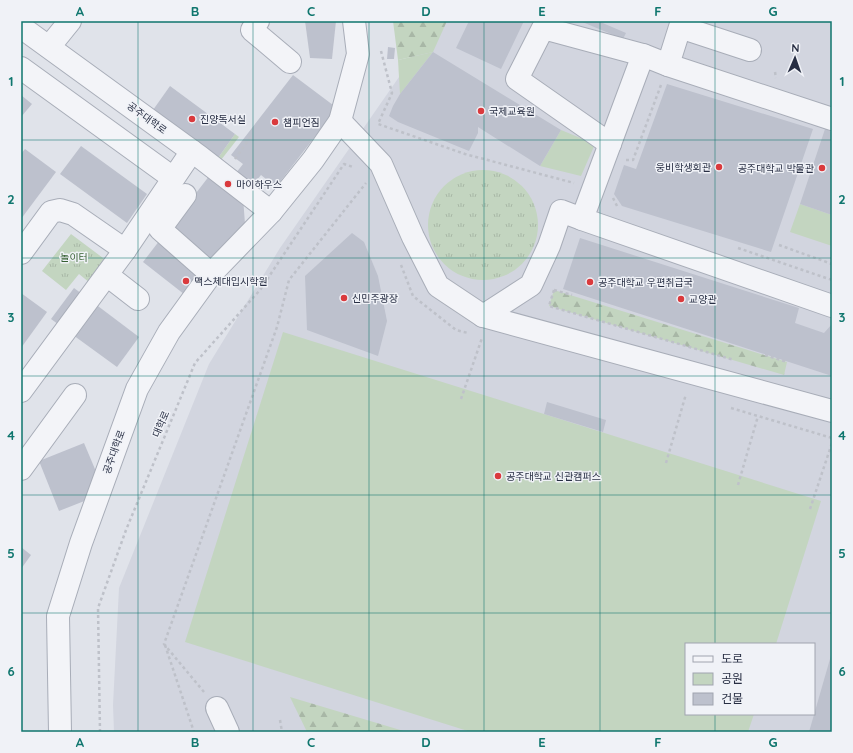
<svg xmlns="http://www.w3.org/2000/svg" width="853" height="753" viewBox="0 0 853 753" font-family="Quicksand,'Noto Sans KR',sans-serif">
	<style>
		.built { fill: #d2d5df; fill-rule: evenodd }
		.green { fill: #c3d5c0 }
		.forest { fill: url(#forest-firs) }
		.park { fill: url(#park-tufts) }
		.building { fill: #bdc1cd }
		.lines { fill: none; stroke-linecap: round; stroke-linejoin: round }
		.minor-casing { stroke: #a8adb8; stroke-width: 24 }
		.path { stroke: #bec1c9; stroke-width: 2.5; stroke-dasharray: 3 3; stroke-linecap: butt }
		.minor { stroke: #f3f4f8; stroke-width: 22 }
		.grid { fill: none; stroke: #0f766e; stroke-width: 1; stroke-opacity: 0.55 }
		.poi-dot { fill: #da3a3d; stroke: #f0f2f7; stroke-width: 1.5 }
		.labels { text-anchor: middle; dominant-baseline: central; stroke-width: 3; stroke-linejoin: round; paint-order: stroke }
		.poi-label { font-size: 10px; fill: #272e43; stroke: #f0f2f7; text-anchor: start }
		.street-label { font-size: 10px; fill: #272e43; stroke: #f0f2f7 }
		.park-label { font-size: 10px; fill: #366033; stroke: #f0f2f7 }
		.neatline { fill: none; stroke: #0f766e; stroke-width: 1.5 }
		.grid-label { font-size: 13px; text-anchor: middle; font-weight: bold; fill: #0f766e }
	</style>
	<defs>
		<pattern id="forest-firs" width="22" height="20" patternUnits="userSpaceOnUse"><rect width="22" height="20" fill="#c3d5c0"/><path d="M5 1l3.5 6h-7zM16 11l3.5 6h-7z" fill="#a8b7a6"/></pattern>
		<pattern id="park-tufts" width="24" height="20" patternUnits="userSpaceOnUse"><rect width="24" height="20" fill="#c3d5c0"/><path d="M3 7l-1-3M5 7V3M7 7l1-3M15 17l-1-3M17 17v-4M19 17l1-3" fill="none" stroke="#a8b7a6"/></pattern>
	</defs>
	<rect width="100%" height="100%" fill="#e0e3ea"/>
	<path class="built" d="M438 21H832V732H114L113 705 119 588 209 364 280 248ZM686 644H814V714H686Z"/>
	<g class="green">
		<path d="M433 52 400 94 398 60Z"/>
		<path d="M561 130 595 144 581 176 540 166Z"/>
		<path d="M235 134 239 137 221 160 218 158Z"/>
		<path d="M800 204 832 215V246L790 232Z"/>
		<path d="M283 332 821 501 776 644H686V714H754L748 732H471L185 642Z"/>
	</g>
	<g class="forest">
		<path d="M393 21H447L433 52 398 60Z"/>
		<path d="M554 290 787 362 784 375 549 306Z"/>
		<path d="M290 697 407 732H307Z"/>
	</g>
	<g class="park">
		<circle cx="483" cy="225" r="55"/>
		<path d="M71 234 107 261 90 283 79 274 66 290 42 271Z"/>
	</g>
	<g class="building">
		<path d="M305 21H336L332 59 310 58Z"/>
		<path d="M469 21H524L501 69 456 48Z"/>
		<path d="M580 21H598L626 33 623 39Z"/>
		<path d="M388 47 395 48 394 59H387Z"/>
		<path d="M433 52 561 130 540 166 478 127V133L469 151 398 122 389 116 393 106 400 94Z"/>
		<path d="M293 75 337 108 276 187 261 175 243 197 245 224 189 298 143 262 213 171 229 182 243 164 231 155Z"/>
		<path d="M667 84 813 129 771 252 622 206 614 194 624 165 636 169Z"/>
		<path d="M170 86 235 134 218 158 153 110Z"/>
		<path d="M21 95 32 104 21 117Z"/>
		<path d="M825 129 832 132V215L800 204Z"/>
		<path d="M81 146 147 194 127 223 60 174Z"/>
		<path d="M25 149 56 172 21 219V154Z"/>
		<path d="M352 233 364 242 378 276 387 321 378 356 307 330 305 276Z"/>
		<path d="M580 238 799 308 795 323 824 333 832 324V376L563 289Z"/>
		<path d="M74 288 139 337 117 367 51 319Z"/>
		<path d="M21 293 47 312 21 348Z"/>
		<path d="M547 402 606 420 603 432 544 414Z"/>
		<path d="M84 443 100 481 92 498 59 511 39 461Z"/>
		<path d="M21 547 31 555 21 569Z"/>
		<path d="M832 652V732H809Z"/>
	</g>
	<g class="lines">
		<g class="minor-casing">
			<g id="minor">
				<path d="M258 21 252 30 290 62"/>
				<path d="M21 27 200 157 271 212"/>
				<path d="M49 47 70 21"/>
				<path d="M668 65 680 27 750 50"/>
				<path d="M21 68 173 178"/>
				<path d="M340 121 381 164 413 237 438 286 483 316 832 411"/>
				<path d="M610 144 517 79 543 28 643 55"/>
				<path d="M185 195 160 229 211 274"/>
				<path d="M582 219 832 306"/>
				<path d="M21 253 51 212 60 210 73 214 125 250 192 151"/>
				<path d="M107 275 138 299"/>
				<path d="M483 316 531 285 549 246 561 211 582 219 643 55 668 65 832 119"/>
				<path d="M21 391 125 250"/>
				<path d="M21 469 75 395"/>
				<path d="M217 708 228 732"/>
				<path d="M60 732 58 616 81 543 137 389 169 332 211 274 271 212 313 160 340 121 358 54 354 21"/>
			</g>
		</g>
		<g class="path">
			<path d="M381 51 392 93 378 124 465 154 574 183"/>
			<path d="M775 72 776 78"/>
			<path d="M235 159 252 135"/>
			<path d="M626 160H633L661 85"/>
			<path d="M613 198 618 208"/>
			<path d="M779 245 832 264V267"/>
			<path d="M738 248 832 280"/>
			<path d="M401 265 413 296 456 330 468 333"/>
			<path d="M554 290 549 306 734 360"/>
			<path d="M554 290 572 295"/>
			<path d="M765 355 787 362"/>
			<path d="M461 399 482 338"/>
			<path d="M731 408 832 438"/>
			<path d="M666 463 686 394"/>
			<path d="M738 485 758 416"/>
			<path d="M810 509 832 443"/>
			<path d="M165 645 194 732"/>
			<path d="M204 692 164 644 277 327 289 280 366 183"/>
			<path d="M280 720 282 732"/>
			<path d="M100 732 98 608 126 530 195 363 260 290 344 164 353 167"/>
		</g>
		<use href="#minor" class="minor"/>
	</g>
	<path class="grid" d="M138 21V732M253 21V732M369 21V732M484 21V732M600 21V732M715 21V644M21 140H832M21 258H832M21 376H832M21 495H832M21 613H832M715 714V732"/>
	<g class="poi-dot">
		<circle cx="481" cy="111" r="4"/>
		<circle cx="192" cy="119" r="4"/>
		<circle cx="275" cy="122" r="4"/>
		<circle cx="719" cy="167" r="4"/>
		<circle cx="822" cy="168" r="4"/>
		<circle cx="228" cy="184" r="4"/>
		<circle cx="186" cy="281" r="4"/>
		<circle cx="590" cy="282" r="4"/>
		<circle cx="344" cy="298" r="4"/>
		<circle cx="681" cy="299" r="4"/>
		<circle cx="498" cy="476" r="4"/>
	</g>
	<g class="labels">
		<g class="poi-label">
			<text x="489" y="111">국제교육원</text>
			<text x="200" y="119">진양독서실</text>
			<text x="283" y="122">챔피언짐</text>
			<text x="711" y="167" text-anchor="end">웅비학생회관</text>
			<text x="814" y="168" text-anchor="end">공주대학교 박물관</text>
			<text x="236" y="184">마이하우스</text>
			<text x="194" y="281">맥스체대입시학원</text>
			<text x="598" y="282">공주대학교 우편취급국</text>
			<text x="352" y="298">신민주광장</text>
			<text x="689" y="299">교양관</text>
			<text x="506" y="476">공주대학교 신관캠퍼스</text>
		</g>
		<g class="street-label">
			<text transform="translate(147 118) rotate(36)">공주대학로</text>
			<text transform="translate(161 424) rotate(-67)">대학로</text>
			<text transform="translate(114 452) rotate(-70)">공주대학로</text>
		</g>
		<g class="park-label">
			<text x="74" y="257">놀이터</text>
		</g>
	</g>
	<rect width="853" height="753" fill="none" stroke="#f0f2f7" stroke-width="44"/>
	<rect x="685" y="643" width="130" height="72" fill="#f0f2f7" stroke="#a0a4af"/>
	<rect x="693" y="656" width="20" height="6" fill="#f3f4f8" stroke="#a0a4af"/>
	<text x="721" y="663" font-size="12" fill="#272e43">도로</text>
	<rect x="693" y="673" width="20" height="12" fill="#c3d5c0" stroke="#a0a4af"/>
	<text x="721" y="683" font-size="12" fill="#272e43">공원</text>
	<rect x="693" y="693" width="20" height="12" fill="#bdc1cd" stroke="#a0a4af"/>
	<text x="721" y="703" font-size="12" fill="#272e43">건물</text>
	<g transform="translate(795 58) rotate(2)" stroke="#f0f2f7" stroke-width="3" paint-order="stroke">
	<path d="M0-3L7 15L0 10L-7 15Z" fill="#272e43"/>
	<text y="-6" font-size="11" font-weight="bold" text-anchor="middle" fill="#272e43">N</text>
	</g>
	<rect x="22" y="22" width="809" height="709" class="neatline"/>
	<g class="grid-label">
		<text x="80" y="16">A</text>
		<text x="195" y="16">B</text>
		<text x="311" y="16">C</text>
		<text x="426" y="16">D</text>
		<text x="542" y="16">E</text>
		<text x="658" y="16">F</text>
		<text x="773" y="16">G</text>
		<text x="11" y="86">1</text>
		<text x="842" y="86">1</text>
		<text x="11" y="204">2</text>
		<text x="842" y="204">2</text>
		<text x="11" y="322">3</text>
		<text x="842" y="322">3</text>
		<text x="11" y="440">4</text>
		<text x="842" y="440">4</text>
		<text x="11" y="558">5</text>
		<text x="842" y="558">5</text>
		<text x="11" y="676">6</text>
		<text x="842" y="676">6</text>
		<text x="80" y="747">A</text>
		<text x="195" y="747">B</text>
		<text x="311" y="747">C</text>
		<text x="426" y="747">D</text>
		<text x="542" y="747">E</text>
		<text x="658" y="747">F</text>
		<text x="773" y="747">G</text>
	</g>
</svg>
